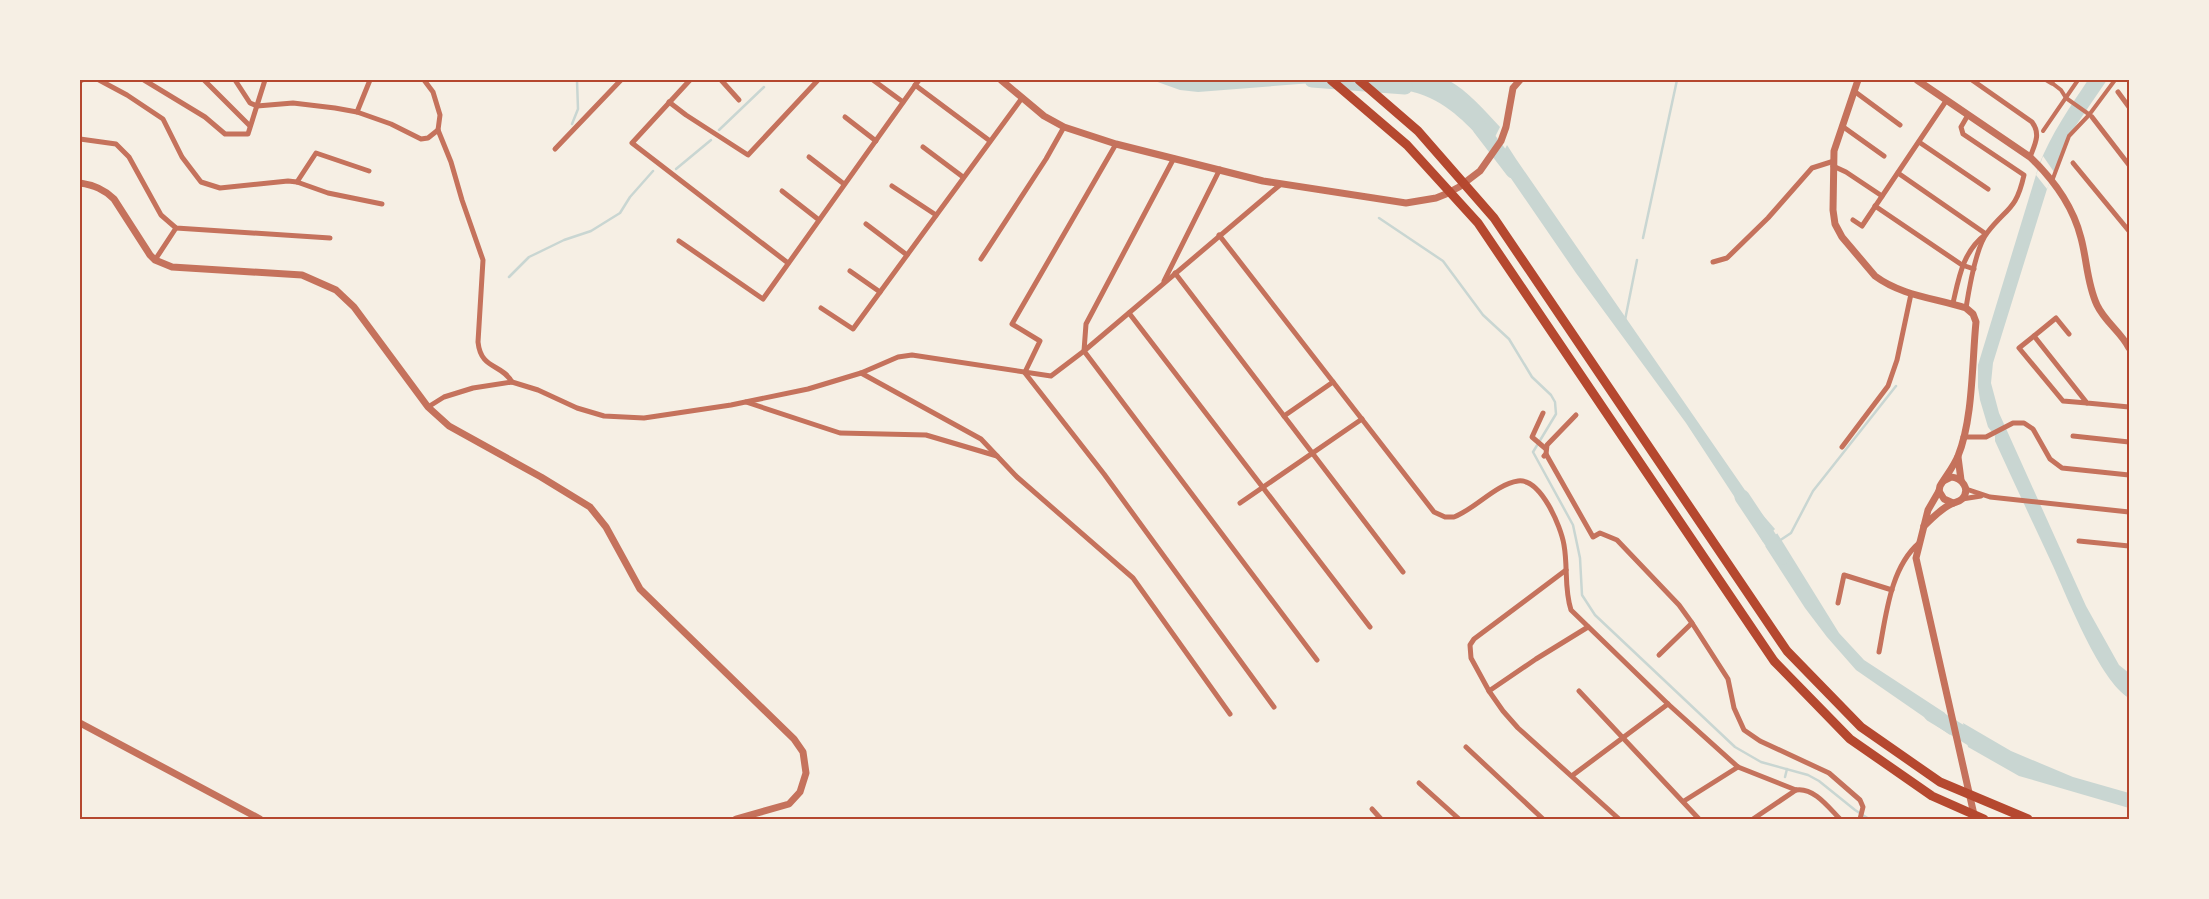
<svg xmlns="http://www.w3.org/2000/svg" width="2209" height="899" viewBox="0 0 2209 899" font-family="'Titillium Web',sans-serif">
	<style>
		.water { fill: #c9d6d2 }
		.pier { fill: #f6efe4 }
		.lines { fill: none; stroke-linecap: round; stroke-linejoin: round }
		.stream { stroke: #c9d6d2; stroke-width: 2.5 }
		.river { stroke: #c9d6d2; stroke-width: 15 }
		.pedestrian { stroke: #c5725c; stroke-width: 4 }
		.minor { stroke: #c5725c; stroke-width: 5 }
		.tertiary { stroke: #c5725c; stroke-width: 7 }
		.trunk { stroke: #b5482f; stroke-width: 9 }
		.neatline { fill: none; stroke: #b5482f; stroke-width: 2 }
	</style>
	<rect width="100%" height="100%" fill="#f6efe4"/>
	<g class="water">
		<path d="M1152 80H1309L1312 83 1198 92 1180 90Z"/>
		<path d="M1380 80H1448C1468 91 1484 110 1500 127L1489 149C1470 126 1449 104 1420 94 1403 88 1395 93 1380 80Z"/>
		<path d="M2088 80H2107L2068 137 2047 189 1993 363 1991 383 1999 413 2086 606 2119 665 2129 673V698C2100 681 2068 599 2053 566 2034 525 2014 483 1995 441V436L1988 427 1980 400 1978 387V365L2039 165C2051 134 2070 107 2088 80Z"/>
		<path d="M1507 145 1516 159 1758 509 1747 516 1686 423 1576 273 1499 161Z"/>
		<path d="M1761 513 1775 529 1763 542 1750 520Z"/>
		<path d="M1777 533 1839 633 1864 660 1945 713 1950 735 1856 670 1827 637 1805 608 1765 546Z"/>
		<path d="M1963 723 2011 751 2073 777 2129 793V808L2019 776 1968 747Z"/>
	</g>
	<g class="pier">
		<path d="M2043 156 2054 172 2047 189 2036 175Z"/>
		<path d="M1777 528 1779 531 1764 548 1761 544Z"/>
	</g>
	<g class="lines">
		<g class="stream">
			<path d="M572 124 578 109 577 80"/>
			<path d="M719 130 764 87"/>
			<path d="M676 169 711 140"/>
			<path d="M1379 218 1443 261 1483 315 1509 339 1532 377 1551 395 1555 402 1556 414 1533 452 1573 525 1580 558 1582 595 1595 615 1735 747 1761 762 1808 775 1819 781 1855 810 1869 819"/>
			<path d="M1643 238 1677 80"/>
			<path d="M509 277 529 257 564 240 591 231 620 213 630 197 653 171"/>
			<path d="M1625 320 1637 260"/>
			<path d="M1779 541 1791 533 1813 491 1896 386"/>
			<path d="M1785 777 1787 769"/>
		</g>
		<g class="river">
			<path d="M1312 80 1405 87"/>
			<path d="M1480 128 1513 171"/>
			<path d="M1742 497 1782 557"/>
			<path d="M1931 714 1982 745"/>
		</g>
		<g class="pedestrian">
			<path d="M2052 83 2061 90 2066 98 2090 115"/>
			<path d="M2043 131 2078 80"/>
			<path d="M2052 181 2069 136 2089 115 2115 80"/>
		</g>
		<g class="minor">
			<path d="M99 80 127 95 163 119 182 157 201 182 220 188 288 181 297 182 328 193 382 204"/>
			<path d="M144 80 205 117 225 134H248L265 80"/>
			<path d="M204 80 250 126"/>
			<path d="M235 80 250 103 257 106 293 103 335 108 357 112 391 124 421 139 428 138 438 130"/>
			<path d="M424 80 433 92 440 115 438 130 451 162 462 200 483 260 478 342C481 370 501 363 512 382"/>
			<path d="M690 80 632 143 788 263"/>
			<path d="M721 80 739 100"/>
			<path d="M873 80 903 102"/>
			<path d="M1972 80 2032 122C2041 134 2035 144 2030 157"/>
			<path d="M2047 80 2052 83"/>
			<path d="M80 81 82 80"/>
			<path d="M915 85 990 141"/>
			<path d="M1854 91 1900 125"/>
			<path d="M2118 92 2129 107"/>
			<path d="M669 102 686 115 748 155 818 80"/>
			<path d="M357 112 370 80"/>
			<path d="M845 117 876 141"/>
			<path d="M2092 117 2129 165"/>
			<path d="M1842 126 1884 156"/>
			<path d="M80 139 116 144 129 157 161 215 176 228 330 238"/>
			<path d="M1919 142 1988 189"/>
			<path d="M923 147 963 177"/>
			<path d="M555 149 621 80"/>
			<path d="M809 157 844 184"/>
			<path d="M1174 158 1086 324 1084 351 1317 660"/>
			<path d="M2073 163 2129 231"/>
			<path d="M1833 166 1846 172 1882 196"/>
			<path d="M1898 173 1986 234C1963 251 1959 277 1953 303"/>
			<path d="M297 182 316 153 369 171"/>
			<path d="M892 186 936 215"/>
			<path d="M782 191 819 220"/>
			<path d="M1875 206 1962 265 1974 269"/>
			<path d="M1853 220 1862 226 1946 101"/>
			<path d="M866 224 907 255"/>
			<path d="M1219 235 1434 512 1445 517H1454C1475 509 1496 484 1518 481 1541 478 1561 527 1564 545 1568 567 1564 589 1571 610L1668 704 1738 767 1796 790C1814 787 1829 808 1840 819"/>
			<path d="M679 241 763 299 919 80"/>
			<path d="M981 259 1046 159 1064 127"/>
			<path d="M155 260 176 228"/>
			<path d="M1713 262 1727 258 1768 218 1812 168 1834 161"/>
			<path d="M850 271 880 292"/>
			<path d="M1175 273 1403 572"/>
			<path d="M1164 281 1220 169"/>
			<path d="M821 308 853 329 1022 98"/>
			<path d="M1966 308C1969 289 1976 247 1987 233 2007 207 2016 211 2024 175L1963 134 1961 127 1968 115"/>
			<path d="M1129 313 1370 627"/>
			<path d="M2069 334 2056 318 2034 336 2087 403 2129 407"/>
			<path d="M2034 336 2019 348 2063 401 2087 403"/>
			<path d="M1025 372 1040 341 1012 324 1116 144"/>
			<path d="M861 373 981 439 1017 477 1133 578 1230 714"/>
			<path d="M1025 373 1104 474 1274 707"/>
			<path d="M746 402 840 433 926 435 997 456"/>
			<path d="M428 407 444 397 473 388 512 382 538 390 577 408 604 416 644 418 731 405 808 389 861 373 898 357 912 355 1051 376 1084 351 1281 184"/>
			<path d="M1543 413 1532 437 1546 449"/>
			<path d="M1284 416 1333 382"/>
			<path d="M2073 436 2129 442"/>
			<path d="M1963 437H1986L2013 423H2024L2033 429 2050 459 2062 468 2129 475"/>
			<path d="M1842 447 1888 386 1897 360 1911 294"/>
			<path d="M1546 454 1547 445 1576 415"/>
			<path d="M1544 456 1546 454 1593 537 1600 533 1617 540 1679 605 1692 623 1728 679 1734 708 1744 730 1760 741 1829 773 1860 800 1863 807 1860 819"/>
			<path d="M1966 489 1990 497 2129 512"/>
			<path d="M1962 499 1981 496"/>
			<path d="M1240 503 1362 419"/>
			<path d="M2079 541 2129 546"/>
			<path d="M1566 570 1474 639 1470 645 1471 658 1489 691 1503 711 1518 728 1619 819"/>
			<path d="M1838 603 1844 575 1892 590"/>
			<path d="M1879 652C1886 616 1890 568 1919 543"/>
			<path d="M1659 655 1692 623"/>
			<path d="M1489 691 1536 659 1588 627"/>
			<path d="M1579 691 1699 819"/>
			<path d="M1466 747 1543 819"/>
			<path d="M1573 775 1668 704"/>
			<path d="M1419 783 1459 819"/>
			<path d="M1684 801 1738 767"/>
			<path d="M1372 809 1381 819"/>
			<path d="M1753 819 1796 790"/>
		</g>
		<g class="tertiary">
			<path d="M1001 80 1044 116 1064 127 1116 144 1263 181 1406 203 1436 198 1446 194 1459 187 1480 171 1501 141 1506 127 1513 88 1520 80"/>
			<path d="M1858 80 1834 151 1833 210 1835 224 1842 237 1875 276C1902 296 1935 298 1966 308L1973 314 1976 322C1972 362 1973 420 1958 456 1954 466 1946 476 1940 486L1939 491 1944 499 1953 503"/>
			<path d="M1917 80 2030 157C2053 179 2073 206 2081 238 2087 260 2087 284 2097 305 2105 322 2121 332 2129 348"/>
			<path d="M80 183C94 185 104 189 114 199L150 255 155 260 172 267 302 275 336 290 354 307 428 407 449 426 541 477 590 507 606 527 640 589 794 739 803 752 806 773 800 792 789 804 736 819"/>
			<path d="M1958 457 1961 480"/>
			<path d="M1939 491 1928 510 1916 558 1975 819"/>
			<path d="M1924 526C1932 518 1941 509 1951 504 1955 502 1959 502 1962 499 1971 489 1962 478 1951 477L1945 480"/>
			<path d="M80 723 260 819"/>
		</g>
		<g class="trunk">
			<path d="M1331 80 1407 145 1478 223 1774 661 1850 739 1932 796 1984 819"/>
			<path d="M1359 80 1418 131 1494 218 1787 651 1861 727 1940 782 2028 819"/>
		</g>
	</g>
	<rect width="2209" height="899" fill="none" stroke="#f6efe4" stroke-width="162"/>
	<rect x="81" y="81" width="2047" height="737" class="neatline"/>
</svg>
